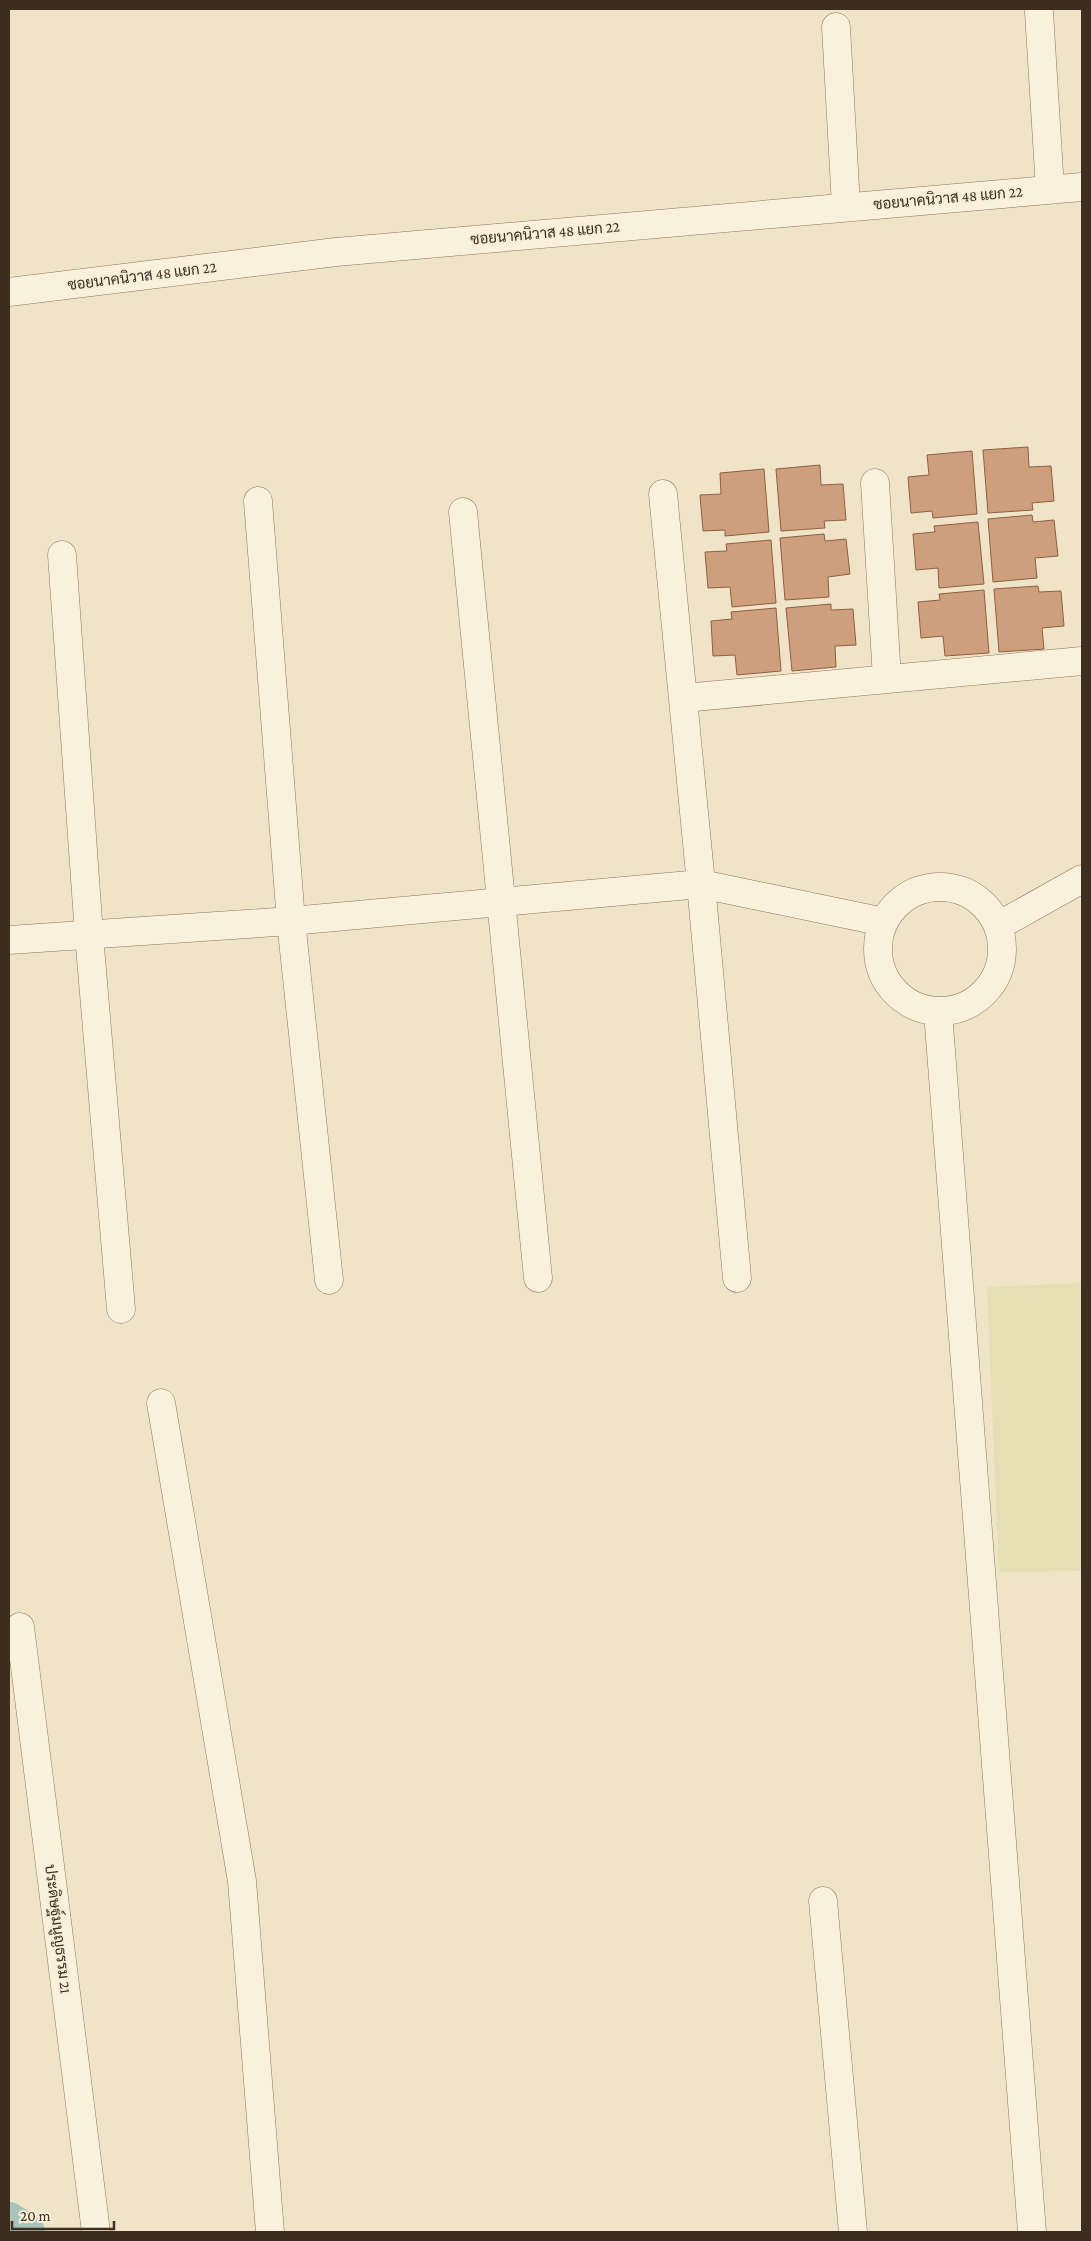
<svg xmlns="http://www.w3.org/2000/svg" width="1091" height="2241" viewBox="0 0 1091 2241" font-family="'Crimson Pro',Sarabun,serif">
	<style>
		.farmland { fill: #e6deb5 }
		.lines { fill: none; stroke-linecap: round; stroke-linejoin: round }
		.canal { stroke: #a9c4bc; stroke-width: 36 }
		.building { fill: #cf9f7d; stroke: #8d5f41 }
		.minor-casing { stroke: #8d765c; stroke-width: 29 }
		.minor { stroke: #faf1dc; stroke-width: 28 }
		.labels { text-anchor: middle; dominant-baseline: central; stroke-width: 4; stroke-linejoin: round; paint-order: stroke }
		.street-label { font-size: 15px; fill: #3d2e20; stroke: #f7eed8 }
	</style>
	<rect width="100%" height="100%" fill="#f0e4c8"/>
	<path class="farmland" d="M1082 1283V1571L999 1572 987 1287Z"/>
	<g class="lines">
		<path class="canal" d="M9 2220 27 2232"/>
	</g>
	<g class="building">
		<path d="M1028 447 1029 467 1051 466 1054 501 1032 503 1033 510 988 513 983 450Z"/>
		<path d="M972 451 977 514 933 518 932 511 911 513 908 477 929 475 927 455Z"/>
		<path d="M820 465 821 485 843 484 846 520 824 521 825 528 781 531 776 469Z"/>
		<path d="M764 469 769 532 725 536V530L703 531 700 495 721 494 720 473Z"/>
		<path d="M1032 515 1033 522 1054 520 1058 556 1035 558 1037 578 993 582 988 519Z"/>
		<path d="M978 522 984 584 939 588 938 568 916 570 913 534 935 532 934 526Z"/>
		<path d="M824 534 825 541 846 539 850 574 828 577 829 597 785 600 780 538Z"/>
		<path d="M771 540 776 603 732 607 730 587 708 588 705 552 727 551 726 544Z"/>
		<path d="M1038 586 1039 592 1061 591 1064 626 1042 628 1044 649 999 652 994 589Z"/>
		<path d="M984 590 989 653 945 656 943 636 921 638 918 602 940 600 939 594Z"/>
		<path d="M831 604V610L853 609 856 645 835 646 836 667 792 671 786 608Z"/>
		<path d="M776 608 781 671 737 675 735 655 713 656 711 621 732 619 731 612Z"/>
	</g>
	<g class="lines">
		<g class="minor-casing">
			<g id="minor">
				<path d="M1039 12 1050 189"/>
				<path d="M836 27 846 206"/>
				<path d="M9 292 336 252 1082 187"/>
				<path d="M875 483 887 678"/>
				<path d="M663 494 701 884 737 1278"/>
				<path d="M258 501 291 921 329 1280"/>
				<path d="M463 512 538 1278"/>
				<path d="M62 555 89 935 121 1309"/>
				<path d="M684 698 1082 661"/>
				<circle cx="940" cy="949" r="62"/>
				<path d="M998 926 1082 879"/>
				<path d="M9 940 291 921 701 884 884 922"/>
				<path d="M938 1012 1032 2232"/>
				<path d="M161 1403 242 1881 270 2232"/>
				<path d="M20 1627 96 2232"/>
				<path d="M823 1901 853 2232"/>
			</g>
		</g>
		<use href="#minor" class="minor"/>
	</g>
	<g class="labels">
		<g class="street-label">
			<text transform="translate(948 198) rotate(-5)">ซอยนาคนิวาส 48 แยก 22</text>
			<text transform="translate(545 233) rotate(-5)">ซอยนาคนิวาส 48 แยก 22</text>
			<text transform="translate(142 276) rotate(-7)">ซอยนาคนิวาส 48 แยก 22</text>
			<text transform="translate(58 1929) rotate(83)">ประดิษฐ์มนูญธรรม 21</text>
		</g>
	</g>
	<rect width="1091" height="2241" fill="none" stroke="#3d2e20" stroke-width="20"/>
	<path d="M12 2221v8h102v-8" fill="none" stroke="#3d2e20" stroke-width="2.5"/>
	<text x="20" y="2221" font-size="15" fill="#3d2e20" stroke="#f7eed8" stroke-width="4" paint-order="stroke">20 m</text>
</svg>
